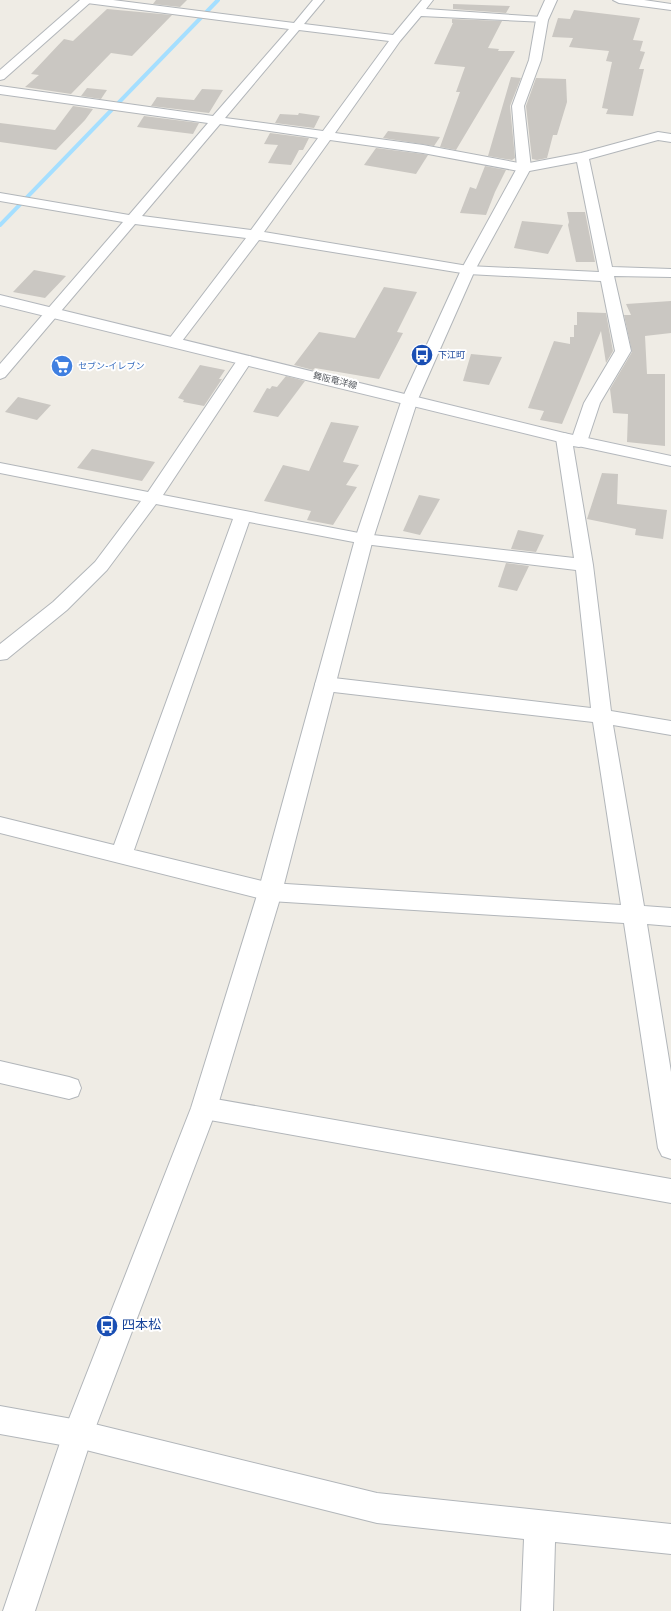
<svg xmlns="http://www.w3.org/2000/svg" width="671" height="1611" viewBox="0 0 671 1611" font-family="Overpass,'Noto Sans JP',sans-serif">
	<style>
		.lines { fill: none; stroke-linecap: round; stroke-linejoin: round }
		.stream { stroke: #a5dfff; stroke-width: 4 }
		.building { fill: #cac7c2 }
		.minor-casing { stroke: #b2b6ba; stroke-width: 2 }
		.tertiary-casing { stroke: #b2b6ba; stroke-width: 2 }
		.secondary-casing { stroke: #b4b8bd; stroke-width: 2 }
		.minor { fill: #fff; fill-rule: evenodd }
		.tertiary { fill: #fff; fill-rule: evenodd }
		.secondary { fill: #fff; fill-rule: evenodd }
		.labels { text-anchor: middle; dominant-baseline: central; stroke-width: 4; stroke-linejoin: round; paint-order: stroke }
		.far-transit-label { font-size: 9px; fill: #164399; stroke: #fff; text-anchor: start }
		.far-shop-label { font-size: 9px; fill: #366cbe; stroke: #fff; text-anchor: start }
		.far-street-label { font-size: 9px; fill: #5d6166; stroke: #fff }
		.near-transit-label { font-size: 13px; fill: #164399; stroke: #fff; text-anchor: start }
	</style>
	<rect width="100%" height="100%" fill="#efece5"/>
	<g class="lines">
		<path class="stream" d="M0 225 218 0"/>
	</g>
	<g class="building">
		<path d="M156 0H187L180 7 153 4Z"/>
		<path d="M453 4 510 6 506 13 453 9Z"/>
		<path d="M107 9 172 15 132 56 111 53 71 94 25 87 39 75 31 74 64 39 73 41Z"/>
		<path d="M574 10 640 18 633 40 643 41 640 51 645 52 639 69H644L633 116 606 114 608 109 602 108 612 62 606 61 609 51 569 47 573 38 552 37 558 18 570 19Z"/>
		<path d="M452 19 502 21 488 48 499 49 498 51H515L456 150 440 147 460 92H456L465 67 434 64 453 23H452Z"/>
		<path d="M511 77 521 78 510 106 515 158 512 160 488 156Z"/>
		<path d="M536 78 566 79 567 102 557 135H553L547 158 537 160 532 159 526 106Z"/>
		<path d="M87 88 107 90 101 99 81 96Z"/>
		<path d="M202 89 223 90 209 113 151 106 157 97 194 100Z"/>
		<path d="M73 106 93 109 85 120 56 150 0 142V123L55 130Z"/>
		<path d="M299 113 320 116 314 128 275 123 280 114 298 115Z"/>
		<path d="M144 116 199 123 193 134 137 127Z"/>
		<path d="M388 131 440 137 434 146 383 138Z"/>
		<path d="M270 133 309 138 303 150H299L291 165 268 163 278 145 264 144Z"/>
		<path d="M376 148 423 154 428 155 416 174 364 165Z"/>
		<path d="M485 166 506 170 495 192 486 215 460 213 470 187 476 189Z"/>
		<path d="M567 212H585L595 262H576L568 225 569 222Z"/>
		<path d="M522 221 563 225 548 254 514 248Z"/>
		<path d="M34 270 66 276 45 298 13 292Z"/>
		<path d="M384 287 417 292 397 332 403 333 379 379 315 368 313 370 294 365 319 332 355 338Z"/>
		<path d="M671 301V333L645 336 647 374H665V446L627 442 628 414 613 413 610 389 632 352 624 315H631L626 304Z"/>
		<path d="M577 312 606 313 613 351 606 363 601 331 562 424 540 420 544 411 528 408 554 341 570 344V337H574V325H577Z"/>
		<path d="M471 354 502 357 489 385 463 381Z"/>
		<path d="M200 365 225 370 219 379H222L204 406 183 402 184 400 178 398Z"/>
		<path d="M286 376 305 381 278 417 253 412 267 388 270 389 272 386 277 387Z"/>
		<path d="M18 397 51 405 37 420 5 412Z"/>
		<path d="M331 422 359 426 343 462 359 465 346 485 357 487 333 525 307 520 311 511 264 501 283 465 309 471Z"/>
		<path d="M92 449 155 462 142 481 77 468Z"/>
		<path d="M602 473 618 474 617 504 667 510 663 539 635 535 636 529 587 519Z"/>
		<path d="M419 495 440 499 420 535 403 531Z"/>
		<path d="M518 530 544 535 536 552 511 549Z"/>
		<path d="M506 563 529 566 517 591 498 587Z"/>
	</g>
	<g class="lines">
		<g class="minor-casing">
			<g id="minor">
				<path d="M82 0H113L294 23 313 0H324L304 24 393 35 422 0H433L426 9 542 17 546 18 548 20 546 22 421 16 400 41 335 133 423 145 524 164 581 153 658 132 671 134V142L658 140 589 159 612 267 671 269V277L614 276 631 351 600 403 587 442 585 445 579 447 573 446 593 565 611 711 671 721V735L613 725 644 906 671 908V926L647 924 671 1072V1159L662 1156 658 1148 624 923 270 901 0 833V817L114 845 233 519 156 504 107 570 67 610 7 659 0 660V644L53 602 95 562 141 501 0 473V463L148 492 240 356H250L253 359 163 495 364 534 574 558 556 438 558 435 564 433 570 435 572 438 584 403 615 351 601 281 468 274 259 240 179 345H169L166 342 169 339 246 238 135 224 5 377 0 379V364L123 222 0 201V193L129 215 208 123 0 94V86L213 116 289 29 87 3ZM299 30 389 41 323 131 225 118ZM220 124 318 138 251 230 142 216ZM330 140 423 153 524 172 577 162 599 272 468 266 264 232ZM249 522 364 544 576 570 591 708 325 677 318 679 315 684 318 689 325 691 593 722 621 905 270 883 134 850Z"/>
				<path d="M0 1061 69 1077 78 1080 81 1088 78 1096 69 1099 0 1083Z"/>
				<path d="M204 1097 671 1179V1203L204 1119 195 1116 192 1108 195 1100Z"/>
				<path d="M0 1406 78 1420 377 1493 671 1524V1554L555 1542 553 1611H521L524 1539 377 1523 78 1448 0 1434Z"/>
			</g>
		</g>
		<g class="tertiary-casing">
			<g id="tertiary">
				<path d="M80 0H93L4 79 0 80V70Z"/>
				<path d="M545 0H557L548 20 541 60 524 106 531 168 475 270 418 399 373 539 282 892 217 1108 93 1434 35 1611H3L63 1434 191 1108 258 892 355 539 402 399 461 270 517 168 512 106 529 60 536 20Z"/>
				<path d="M613 0H644L671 4V10L619 3Z"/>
			</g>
		</g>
		<g class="secondary-casing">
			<path id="secondary" d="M0 295 564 433 671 456V466L564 443 0 305Z"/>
		</g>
		<use href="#minor" class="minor"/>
		<use href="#tertiary" class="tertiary"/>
		<use href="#secondary" class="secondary"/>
	</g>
	<defs>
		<g id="bus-disc" transform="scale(1.15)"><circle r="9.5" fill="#1a4fb4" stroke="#fff"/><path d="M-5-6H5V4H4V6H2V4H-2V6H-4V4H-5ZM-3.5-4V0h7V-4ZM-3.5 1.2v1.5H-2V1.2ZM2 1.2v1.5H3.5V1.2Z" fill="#fff"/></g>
		<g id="supermarket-disc" transform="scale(1.15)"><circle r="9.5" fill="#3f7fe0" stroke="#fff"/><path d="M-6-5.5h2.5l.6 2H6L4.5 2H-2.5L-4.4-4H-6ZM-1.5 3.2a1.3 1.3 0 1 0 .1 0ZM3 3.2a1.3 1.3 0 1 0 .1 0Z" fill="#fff"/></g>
	</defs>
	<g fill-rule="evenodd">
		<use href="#bus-disc" x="422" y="355"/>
		<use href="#supermarket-disc" x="62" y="366"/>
		<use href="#bus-disc" x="107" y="1326"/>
	</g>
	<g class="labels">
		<g class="far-transit-label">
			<text x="438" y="355">下江町</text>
		</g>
		<g class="far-shop-label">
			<text x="78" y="366">セブン-イレブン</text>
		</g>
		<g class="far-street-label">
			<text transform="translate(335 381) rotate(14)">舞阪竜洋線</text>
		</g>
		<g class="near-transit-label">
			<text x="122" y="1326">四本松</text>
		</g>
	</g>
</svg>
